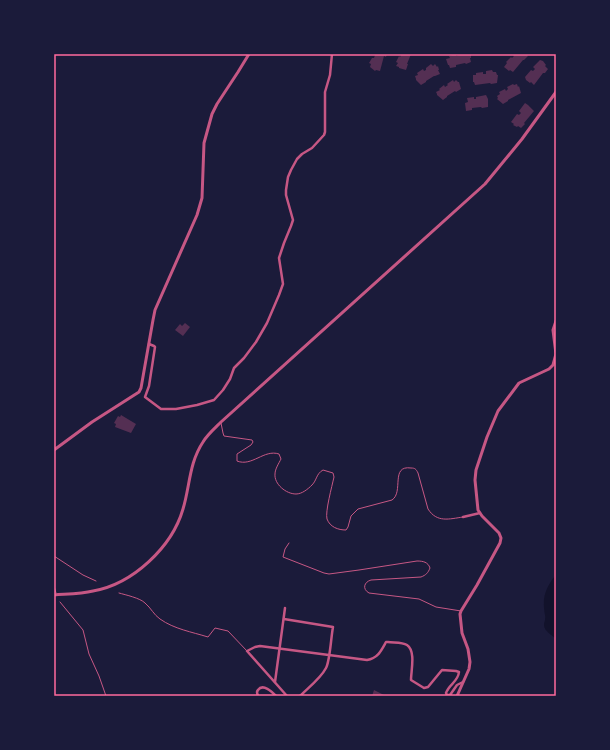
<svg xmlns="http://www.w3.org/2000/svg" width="610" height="750" viewBox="0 0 610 750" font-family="Signika,sans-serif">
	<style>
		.water { fill: #12122b }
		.building { fill: #542f53 }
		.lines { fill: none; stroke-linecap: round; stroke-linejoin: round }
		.service { stroke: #c65784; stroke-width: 1 }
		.minor { stroke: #c65784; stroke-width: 2.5 }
		.tertiary { stroke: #c65784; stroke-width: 3 }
		.neatline { fill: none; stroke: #ff6b9d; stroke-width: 1.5 }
	</style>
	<rect width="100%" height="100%" fill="#1b1b3a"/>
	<path class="water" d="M556 574V639C552 635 544 631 544 625 544 622 546 619 545 615 542 596 545 590 556 574Z"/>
	<g class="building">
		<path d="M372 54H387L386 57 384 56 380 71 376 70 375 71 370 67 371 64 369 63 372 58H374L375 55Z"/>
		<path d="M402 54H411L407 64H408L406 70 399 68V67L396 66 398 63 396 62 399 56 400 57Z"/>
		<path d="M456 54V56L459 55V54H470L471 55V58H470L471 62 466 64 465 63 456 65V67L450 68 449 65H448L446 59 450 58 449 56Z"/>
		<path d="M514 54H526L528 56 524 60H523L513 72 510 70 509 71 504 67 507 63 506 62 511 57 512 58 514 56 513 55Z"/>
		<path d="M540 60 543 61 546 65 545 66 548 69 545 73H543L534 85 531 82 530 83 526 80 525 77 531 70 533 71 535 69 533 67Z"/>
		<path d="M431 64 433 66 435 64 437 67 438 66 439 70H438L440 74 435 76H434L426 81V82L421 85 416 80V79L415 76 418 75 417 73 423 69 424 71 426 70V68Z"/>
		<path d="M492 70 493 72H496L497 75H498L497 83 491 84 490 83 475 85 474 82H473V75H476V73L483 72V74H486V71Z"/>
		<path d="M453 80 454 82 456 80 458 82H459L461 89 456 92 455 91 447 96V97L443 100 437 95V94L436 92 440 90 439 89 444 85 445 87 448 85 447 84Z"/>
		<path d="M513 84 514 85 517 84 518 87 519 86 521 93 508 100V101L503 104 497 99 498 98 497 96 500 94 499 92 505 89 506 91 508 89 507 87Z"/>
		<path d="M486 95 488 99V107L482 108 481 107 472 108V110L466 111 465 103 468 102 467 98 474 97V99H476V97Z"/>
		<path d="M525 103 528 105 534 111 524 123 525 124 521 128 518 126 517 127 513 125 514 124 511 122 517 114 519 115 521 113 519 111Z"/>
		<path d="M185 323 190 327 183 336 175 330 180 324 182 326Z"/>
		<path d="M121 415 136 424 131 433 115 427 116 424 114 423 118 416 120 417Z"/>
		<path d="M374 690 386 696H372Z"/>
	</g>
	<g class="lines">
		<g class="service">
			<path d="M221 423 223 433 224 436 252 440 253 442 251 445 237 454V461C252 467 264 449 279 454L281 459C279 463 275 469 275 474 274 484 286 494 296 494 302 494 308 489 312 485 317 480 316 474 323 470L333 473 334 477C332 486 325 512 327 519 330 527 338 530 346 530L348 527 351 516 358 509 392 500C404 492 390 465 411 468 415 468 416 469 418 473L428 509C437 523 449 519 463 517"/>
			<path d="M289 543 285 549 283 557 324 573 329 574 359 570 417 561C423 561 428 562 430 568 428 573 426 575 421 577L371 580C364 582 362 589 369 593L419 599 436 607 461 611"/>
			<path d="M54 556 83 575 96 581"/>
			<path d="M54 586 56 593"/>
			<path d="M119 593C126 595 140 598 145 603 151 608 154 615 160 619 174 629 192 632 208 637L215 628 228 631 247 651"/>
			<path d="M60 602 83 630 89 654 99 676 106 696"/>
		</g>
		<g class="minor">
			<path d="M149 344 154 346 155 347 149 386 145 397 161 409H176L197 405 214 400 223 390 230 379 234 368 244 358 256 342 267 323 279 295 283 284 279 258 284 243 291 226 293 220 286 195V190L288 177 291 170 297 159 302 154 312 148 324 135 325 132V92L330 75 332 54"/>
			<path d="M463 517 480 513"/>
			<path d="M284 619 333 627C331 637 330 661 326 668 321 678 308 688 300 696"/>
			<path d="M275 682 285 608"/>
			<path d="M258 696C257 693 256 692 258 690 263 683 272 692 276 696"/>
			<path d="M287 696 247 651 255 647 260 646 367 660C378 658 381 651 386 642H388C393 643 402 642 407 645 416 651 411 671 411 680L424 688 428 687 442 670 456 671 459 672C458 682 449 684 446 693L447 695H450L457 685 463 682"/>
		</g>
		<g class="tertiary">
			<path d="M54 450 92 422 139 392 141 388 153 320 155 310 197 215 202 198 204 143 212 114 217 104 238 72 249 54"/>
			<path d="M54 595C67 594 81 594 93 591 133 584 172 547 183 509 190 486 189 463 203 442 207 435 215 428 221 422L485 184 522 139 556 92"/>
			<path d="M457 696 469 669 470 662 468 649 462 633 460 614 461 611 477 585 500 543 501 538 499 533 482 516 478 510 475 480 476 470 487 437 498 411 519 383 549 369 553 365 556 354 553 330 556 321"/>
		</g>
	</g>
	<rect width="610" height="750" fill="none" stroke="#1b1b3a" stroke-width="110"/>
	<rect x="55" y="55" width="500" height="640" class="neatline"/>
</svg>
